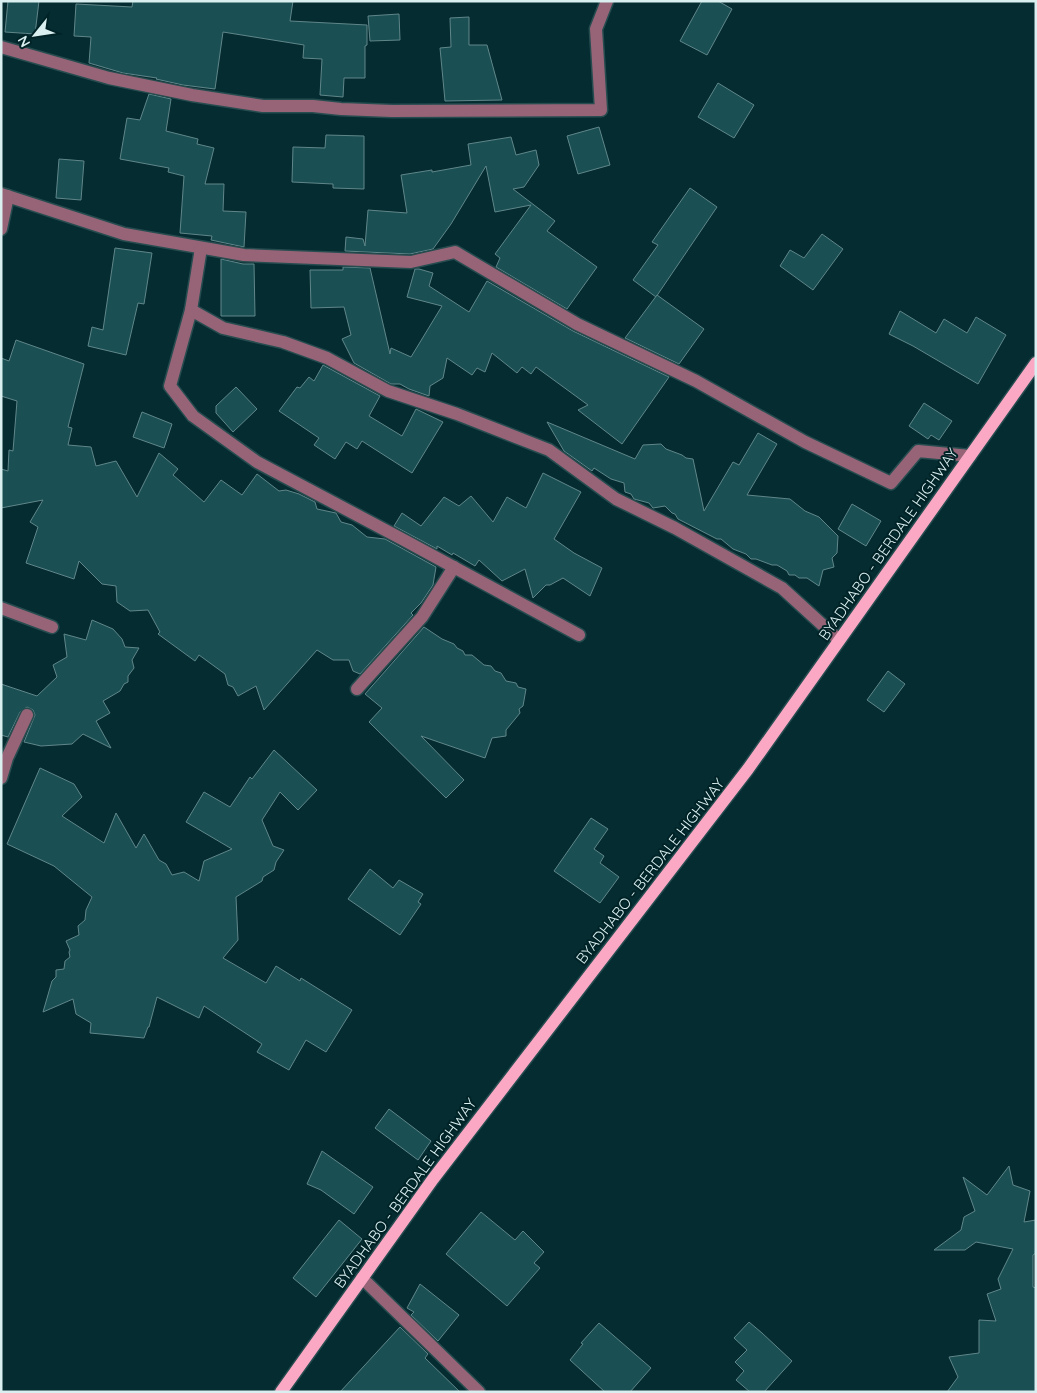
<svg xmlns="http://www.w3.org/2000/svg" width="1037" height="1393" viewBox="0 0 1037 1393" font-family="Quicksand,sans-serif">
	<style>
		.building { fill: #1a5054; stroke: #608689 }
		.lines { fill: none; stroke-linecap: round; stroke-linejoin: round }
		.minor-casing { stroke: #274c50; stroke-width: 15 }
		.major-casing { stroke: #274c50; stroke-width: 15 }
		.minor { stroke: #966476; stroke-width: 12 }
		.major { stroke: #fba8c5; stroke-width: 12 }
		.labels { text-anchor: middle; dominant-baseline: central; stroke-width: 4; stroke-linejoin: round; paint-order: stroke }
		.street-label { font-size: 15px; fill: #daeff0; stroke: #002327 }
	</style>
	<rect width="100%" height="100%" fill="#052d31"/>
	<g class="building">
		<path d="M8 1H39L35 34 5 32Z"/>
		<path d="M133 1H293L290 21 367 25V45L365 46V78H344L343 97 320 95 322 59 303 58 304 45 223 32 215 89 183 85 156 79 157 78 123 73 89 63 91 37 74 36 76 4 132 7Z"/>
		<path d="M702 1H718L732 9 707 55 680 41Z"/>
		<path d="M399 14 400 40 370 41 368 16Z"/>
		<path d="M469 17V45H487L502 100 445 101 440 48 451 47 450 18Z"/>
		<path d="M718 83 754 105 734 138 698 117Z"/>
		<path d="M149 94 171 99 166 131 198 139 197 144 214 148 205 184H224L223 211 246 212 244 247 211 240 212 236 180 233 184 176 168 172 169 168 120 159 127 118 140 120Z"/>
		<path d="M599 127 610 165 578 174 567 136Z"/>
		<path d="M326 135 364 136V189L333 188V184L292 182 293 147 325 148Z"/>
		<path d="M511 137 516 155 536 150 539 165 524 187 513 189 555 221 547 231 597 267 567 309 496 267 500 258 495 254 531 205 495 212 486 166 451 224 433 249 410 254 345 251 346 237 363 239 365 246 368 210 407 213 401 175 432 170V172L471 165 468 144Z"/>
		<path d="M59 159 84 161 81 200 56 198Z"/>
		<path d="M690 188 717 207 656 297 633 280 658 245 652 242Z"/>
		<path d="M822 234 843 249 813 290 780 266 790 250 804 258Z"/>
		<path d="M115 248 152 253 144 304 138 303 126 355 88 346 92 327 103 330Z"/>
		<path d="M221 259 243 264H254L255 316H221Z"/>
		<path d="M343 267 370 268 390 354 391 348 411 357 442 306 407 297 415 269H419L433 273 429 286 469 312 487 281 573 331 669 377 622 444 578 410 588 405 536 367 531 374 522 367 517 373 492 353 485 372 477 368 472 375 447 358 443 378 430 386 429 396 409 389 400 384H391L354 363 342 339 351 335 344 307 311 308 310 270H343Z"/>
		<path d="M657 295 704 329 679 364 625 338Z"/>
		<path d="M900 311 936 333 944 319 967 333 976 317 1006 335 978 384 913 346 889 334Z"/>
		<path d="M16 340 84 364 68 427 72 428 68 445 91 447 96 466 116 461 137 497 159 453 178 469 173 475 204 502 221 480 242 495 257 474 279 491 286 490 299 494 315 502 317 509 336 513 341 522 352 525 367 537 385 539 436 567 433 585 421 603 411 613 413 615 360 674 353 671 349 660H333L317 650 264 710 256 686 238 696 233 687 228 685 225 674 199 655 195 661 158 634 160 632 148 610 130 611 117 602 116 586 102 584 79 561 74 579 26 563 38 527 30 522 43 500 1 508V469L8 471 9 450 13 451 17 401 1 396V358L9 361Z"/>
		<path d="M323 365 380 396 369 416 402 436 416 409 443 422 412 473 362 441 357 449 346 442 335 459 314 445 319 438 279 411 297 387 300 388 309 377 314 381Z"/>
		<path d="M236 387 257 409 233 432 216 413V406Z"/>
		<path d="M924 403 952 421 939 440 931 435 928 439 909 426Z"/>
		<path d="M142 412 172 424 164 448 133 437Z"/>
		<path d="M547 422 635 459 643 445 661 444 666 449 682 455 686 458 693 459 704 511 733 462 739 465 758 433 777 444 747 495 790 499 805 511 819 517 838 536 837 553 832 558 834 567 823 570 819 586 807 578H799L795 575H789L787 571 777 565H772L756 559H751L746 554 733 549 721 539H717L678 519 675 514 672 513 665 506 653 508 649 503 634 499 631 494 625 492 624 483 611 479 594 468 592 471 564 451Z"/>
		<path d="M543 473 581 492 554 539 574 553 602 568 590 596 563 578 550 585H546L533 598 525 569 502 581 479 560 475 566 453 553 452 555 437 546V549L394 526 402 513 421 526 444 497 459 506 471 496 493 522 507 497 526 508Z"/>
		<path d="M852 504 881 521 866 546 838 529Z"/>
		<path d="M92 620 113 629 122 639 125 647 139 648 132 660 134 668 128 676V682L124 684 120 691 103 701 110 713 96 721 111 748 83 734 72 744 41 746 24 742 35 715 33 710 27 707 20 712 8 737 1 735V684L37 696 57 677 53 665 67 657 64 634 86 640Z"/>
		<path d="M424 627 442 639 454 644 457 648 463 651 465 655H472L484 665 491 666 495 671 501 673 506 681 516 683 518 687 526 689 523 706 519 709 520 713 506 730V736L492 738 485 758 421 736 464 780 446 798 369 722 382 708 365 694Z"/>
		<path d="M888 671 905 684 884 712 867 700Z"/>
		<path d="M274 750 317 790 298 810 280 792 262 820 273 846 284 850 276 862 274 870 263 877 262 881 236 897 238 940 223 958 266 983 276 966 300 981 301 978 352 1010 326 1052 306 1040 289 1070 257 1052 262 1044 204 1006 199 1018 157 997 149 1027H148L144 1038 90 1033 91 1023 76 1014 73 999 43 1012 52 981 56 977V970L64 969 65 961 70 957 69 952 70 950 66 941 79 935 78 926 85 920 86 910 92 897 54 866 7 844 40 768 74 784 82 797 62 816 104 843 116 813 136 848 144 834 159 860 166 864 172 875 184 872 199 881 204 861 232 849 186 822 204 792 230 807 250 777 252 779Z"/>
		<path d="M591 818 608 829 594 849 604 856 600 863 619 877 600 903 554 871Z"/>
		<path d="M370 869 393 888 399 880 423 894 418 902 421 904 400 935 348 899Z"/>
		<path d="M389 1109 431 1141 418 1160 375 1128Z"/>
		<path d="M322 1151 373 1187 354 1214 321 1190 307 1184Z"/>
		<path d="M1009 1166 1013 1185 1030 1191 1024 1222 1036 1220V1253L1033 1255V1287L1036 1288V1392H947L958 1377 949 1357 979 1353V1320L996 1321 987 1294 1001 1289 998 1279 1013 1249 976 1242 965 1250H934L961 1230 964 1217 975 1211 963 1177 987 1195Z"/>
		<path d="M481 1212 515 1240 523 1231 544 1252 534 1263 540 1268 507 1306 446 1254Z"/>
		<path d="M339 1220 362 1239 316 1297 293 1278Z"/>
		<path d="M420 1284 459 1315 438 1341 411 1315 414 1312 407 1308Z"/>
		<path d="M749 1322 762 1333 792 1361 764 1392H750L736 1380 744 1371 735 1362 747 1350 734 1338Z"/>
		<path d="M599 1323 651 1368 630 1392H605L570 1360 583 1344 581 1343Z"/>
		<path d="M400 1327 428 1354 425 1358 460 1392H340Z"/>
	</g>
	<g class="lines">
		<g class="minor-casing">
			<g id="minor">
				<path d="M1 47 109 78 192 95 263 106H313L341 109 392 111 601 110 596 29 607 1"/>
				<path d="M1 194 124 234 244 255 411 262 455 252 577 324 696 381 805 442 891 483 918 451 970 456"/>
				<path d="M1 229 8 196"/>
				<path d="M201 248 191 310 170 386 193 416 257 462 402 539 579 635"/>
				<path d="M191 310 223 328 283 342 327 358 388 391 457 414 549 450 616 499 675 528 782 588 839 640"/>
				<path d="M1 608 52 627"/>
				<path d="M357 689 422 617 454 567"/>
				<path d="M1 778 7 758 27 715"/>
				<path d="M362 1278 479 1392"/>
			</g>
		</g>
		<g class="major-casing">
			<path id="major" d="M281 1392 433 1179 748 769 1036 363"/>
		</g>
		<use href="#minor" class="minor"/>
		<use href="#major" class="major"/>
	</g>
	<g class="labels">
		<g class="street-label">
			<text transform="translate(888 544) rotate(-55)">BYADHABO - BERDALE HIGHWAY</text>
			<text transform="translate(650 871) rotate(-52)">BYADHABO - BERDALE HIGHWAY</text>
			<text transform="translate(405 1193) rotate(-54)">BYADHABO - BERDALE HIGHWAY</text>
		</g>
	</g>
	<rect width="1037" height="1393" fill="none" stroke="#daeff0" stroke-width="5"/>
	<g transform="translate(35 35) rotate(240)" stroke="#002327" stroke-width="4" paint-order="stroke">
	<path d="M0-4L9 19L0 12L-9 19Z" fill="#daeff0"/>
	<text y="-8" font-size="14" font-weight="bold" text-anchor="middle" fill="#daeff0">N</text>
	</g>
</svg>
